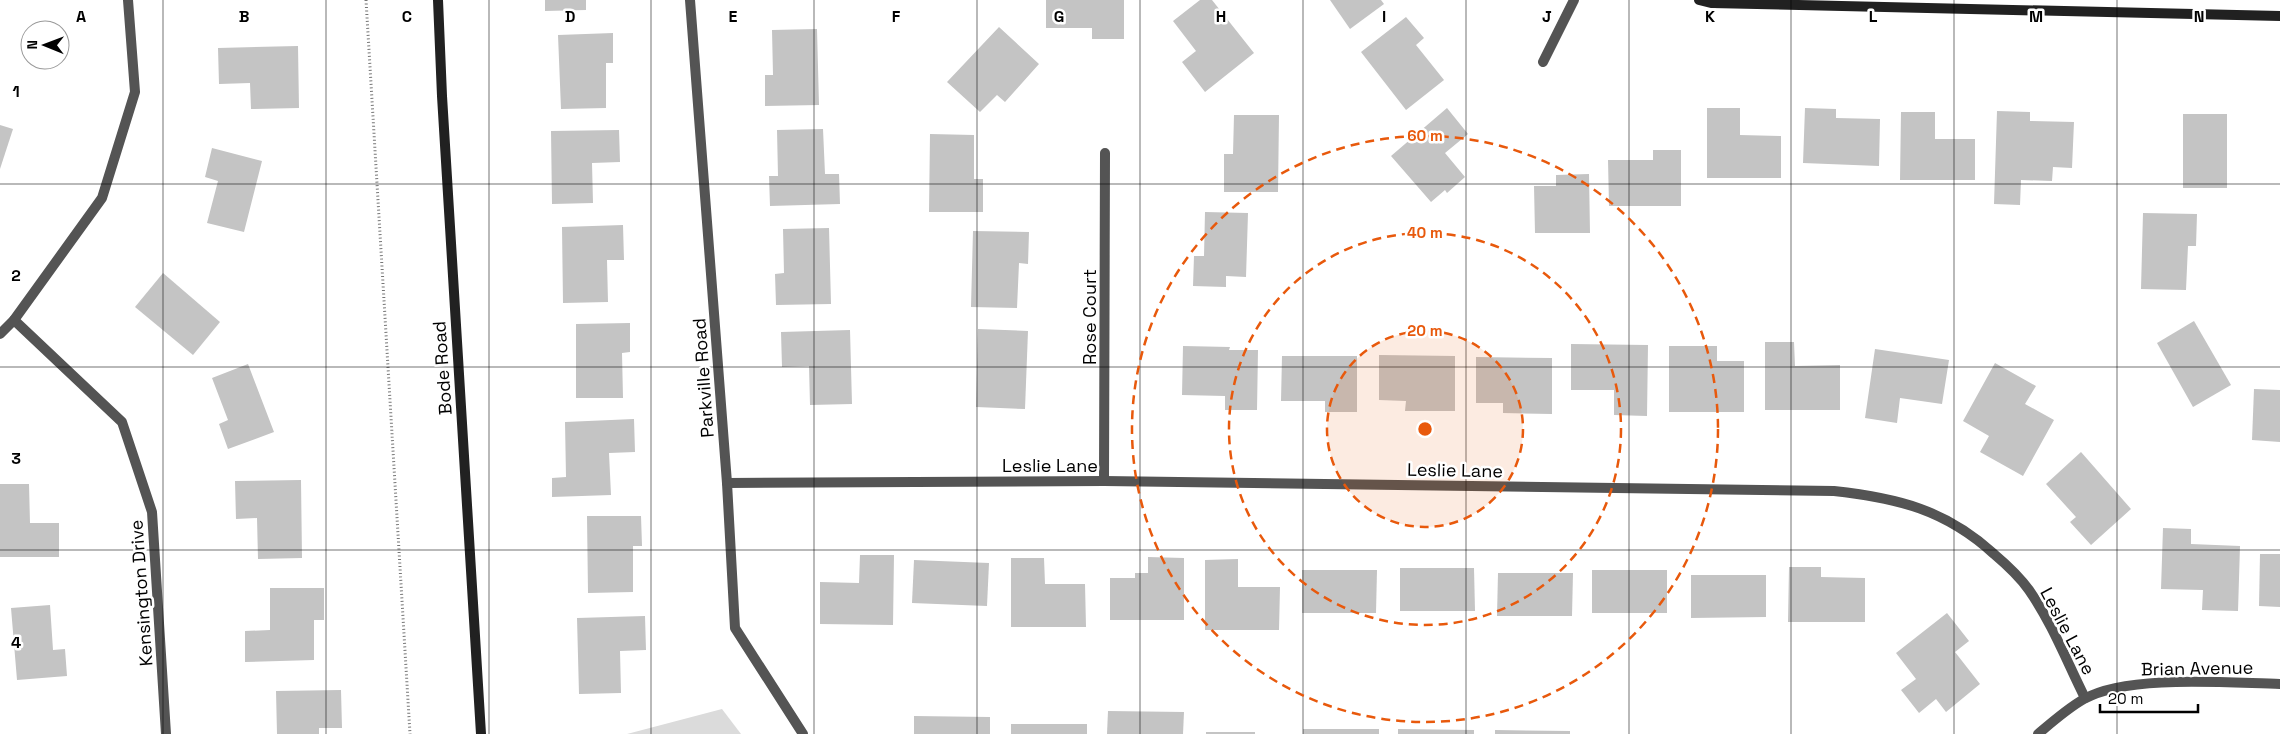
<svg xmlns="http://www.w3.org/2000/svg" width="2280" height="734" viewBox="0 0 2280 734" font-family="'Space Grotesk',sans-serif">
	<style>
		.green { fill: #dbdbdb }
		.building { fill: #c4c4c4 }
		.lines { fill: none; stroke-linecap: round; stroke-linejoin: round }
		.path { stroke: #767676; stroke-width: 3; stroke-dasharray: 1 2.5; stroke-linecap: butt }
		.street { stroke: #545454; stroke-width: 10 }
		.secondary { stroke: #212121; stroke-width: 10 }
		.grid { fill: none; stroke: #000; stroke-width: 1; stroke-opacity: 0.55 }
		.ring { fill: none; stroke: #e8590c; stroke-width: 2.5; stroke-dasharray: 9 6 }
		.labels { text-anchor: middle; dominant-baseline: central; stroke-width: 5; stroke-linejoin: round; paint-order: stroke }
		.street-label { font-size: 18px; fill: #000; stroke: #fff }
		.grid-label { font-size: 16px; text-anchor: middle; font-weight: bold; fill: #000; stroke: #fff; stroke-width: 5; stroke-linejoin: round; paint-order: stroke }
		.centre { fill: #e8590c; stroke: #fff; stroke-width: 2.5 }
		.ring-label { font-size: 15px; text-anchor: middle; font-weight: bold; fill: #e8590c; stroke: #fff; stroke-width: 5; stroke-linejoin: round; paint-order: stroke }
	</style>
	<rect width="100%" height="100%" fill="#fff"/>
	<path class="green" d="M722 709 741 734H627Z"/>
	<g class="building">
		<path d="M545 0H586V10L545 11Z"/>
		<path d="M1046 0H1124V39H1092V28H1046Z"/>
		<path d="M1200 0H1212L1254 53 1205 92 1182 62 1196 51 1173 21Z"/>
		<path d="M1330 0H1381L1384 4 1350 29Z"/>
		<path d="M1406 17 1424 38 1416 45 1444 80 1406 110 1361 52Z"/>
		<path d="M999 27 1039 64 1005 102 997 95 980 112 947 82Z"/>
		<path d="M817 29 819 105 765 106V75H773L772 30Z"/>
		<path d="M613 33V63H606V108L561 109 558 35Z"/>
		<path d="M298 46 299 108 251 109 250 83 219 84 218 48Z"/>
		<path d="M1447 108 1468 134 1445 153 1465 177 1447 193 1445 190 1431 202 1391 156Z"/>
		<path d="M1707 108H1740V135L1781 136V178H1707Z"/>
		<path d="M1805 108 1836 109V118L1880 119 1879 166 1803 163Z"/>
		<path d="M1997 111 2030 112V121L2074 122 2072 168 2053 167 2052 181 2021 180 2020 205 1994 204Z"/>
		<path d="M1901 112H1935V139H1975V180H1900Z"/>
		<rect x="2183" y="114" width="44" height="74"/>
		<path d="M1234 115H1279L1278 192H1224V154H1233Z"/>
		<path d="M0 125 13 129 0 169Z"/>
		<path d="M823 129 825 174H839L840 204 770 206 769 176H778L777 130Z"/>
		<path d="M619 130 620 162 592 163 593 203 552 204 551 131Z"/>
		<path d="M930 134 974 135V179H983V212H929Z"/>
		<path d="M212 148 262 161 244 232 207 223 218 181 205 177Z"/>
		<path d="M1653 150H1681V206H1609L1608 160H1653Z"/>
		<path d="M1589 174 1590 233H1535L1534 186H1556V175Z"/>
		<path d="M1205 212 1248 213 1246 277 1226 276V287L1193 286 1194 256H1204Z"/>
		<path d="M2143 213 2197 214 2196 246H2188L2186 290 2141 289Z"/>
		<path d="M623 225 624 260H607L608 302 563 303 562 227Z"/>
		<path d="M829 228 831 304 776 305 775 274 784 273 783 229Z"/>
		<path d="M973 231 1029 232 1028 264 1019 263 1017 308 971 307Z"/>
		<path d="M163 273 220 322 193 355 135 307Z"/>
		<path d="M2194 321 2231 385 2193 407 2157 343Z"/>
		<path d="M630 323V352L622 353 623 398H576V324Z"/>
		<path d="M978 329 1028 331 1025 409 976 407Z"/>
		<path d="M850 330 852 404 810 405 809 366 782 367 781 332Z"/>
		<path d="M1765 342H1794L1795 366 1840 365V410H1765Z"/>
		<path d="M1571 344 1648 345 1647 416 1614 415V390H1571Z"/>
		<path d="M1183 346 1230 347 1229 350H1258L1257 410H1225V396L1182 395Z"/>
		<path d="M1669 346H1717V361H1744V412H1669Z"/>
		<path d="M1875 349 1949 360 1942 404 1900 398 1897 423 1865 418Z"/>
		<path d="M1379 355 1455 356V411H1405L1406 401 1379 400Z"/>
		<path d="M1282 356H1357V412H1325V401H1281Z"/>
		<path d="M1476 357 1552 358V414L1503 413V403H1476Z"/>
		<path d="M1995 363 2036 386 2025 404 2054 420 2023 476 1980 452 1989 436 1963 421Z"/>
		<path d="M248 364 274 432 228 449 219 424 228 420 212 378Z"/>
		<path d="M2254 389 2280 390V442L2252 440Z"/>
		<path d="M634 419 635 452 609 453 611 495 552 497V478L566 477 565 422Z"/>
		<path d="M2081 452 2131 509 2091 545 2070 522 2076 517 2046 484Z"/>
		<path d="M301 480 302 558 258 559 257 518 236 519 235 481Z"/>
		<path d="M0 484H29L30 523H59V557H0Z"/>
		<path d="M587 516H641L642 546H633V592L588 593Z"/>
		<path d="M2163 528 2191 529V544L2240 546 2238 611 2202 610 2203 590 2161 589Z"/>
		<path d="M2260 554H2280V607L2259 606Z"/>
		<path d="M860 555H894L893 625 820 624V582L859 583Z"/>
		<path d="M1148 557 1184 558V620H1110V578H1135V573H1148Z"/>
		<path d="M1011 558H1044L1045 584H1085L1086 627H1011Z"/>
		<path d="M1238 559V587H1280L1279 630H1205V560Z"/>
		<path d="M914 560 989 563 987 606 912 603Z"/>
		<path d="M1789 567H1821V577L1865 578V622H1788Z"/>
		<path d="M1400 568H1474L1475 611H1400Z"/>
		<path d="M1302 570H1377L1376 613H1302Z"/>
		<rect x="1592" y="570" width="75" height="43"/>
		<path d="M1498 573H1573L1572 616H1497Z"/>
		<path d="M1691 575H1766V617L1691 618Z"/>
		<path d="M270 588H324V620H314V660L245 662V631L270 630Z"/>
		<path d="M50 605 53 650 65 649 67 676 17 680 11 608Z"/>
		<path d="M1947 613 1969 641 1955 652 1980 684 1946 712 1936 699 1919 713 1901 690 1916 679 1896 653Z"/>
		<path d="M645 616 646 650 620 651 621 693 579 694 577 618Z"/>
		<path d="M341 690 342 728H319V734H277L276 691Z"/>
		<path d="M1108 711 1184 712 1183 734H1107Z"/>
		<path d="M914 716 990 717V734H914Z"/>
		<rect x="1011" y="724" width="76" height="10"/>
		<rect x="1303" y="729" width="76" height="5"/>
		<path d="M1398 729 1474 730V734H1398Z"/>
		<path d="M1495 730 1570 731V734H1495Z"/>
		<rect x="1206" y="732" width="49" height="2"/>
	</g>
	<g class="lines">
		<path class="path" d="M366 0 410 734"/>
		<g class="street">
			<path d="M690 0 727 483 735 628 803 734"/>
			<path d="M1543 62 1574 0"/>
			<path d="M14 320 122 422 152 512 166 734"/>
			<path d="M0 334 14 320 102 198 135 92 128 0"/>
			<path d="M1104 481 1105 153"/>
			<path d="M727 483 1104 481 1834 491C1898 498 1946 510 1994 554 2007 565 2019 576 2029 590 2052 623 2067 662 2085 698"/>
			<path d="M2038 734C2052 722 2068 708 2084 699 2128 674 2229 683 2280 684"/>
		</g>
		<g class="secondary">
			<path d="M438 0 442 96 481 734"/>
			<path d="M1699 0 1711 3 2280 16"/>
		</g>
	</g>
	<path class="grid" d="M163 0V734M326 0V734M489 0V734M651 0V734M814 0V734M977 0V734M1140 0V734M1303 0V734M1466 0V734M1629 0V734M1791 0V734M1954 0V734M2117 0V734M0 184H2280M0 367H2280M0 550H2280"/>
	<circle cx="1425" cy="429" r="98" fill="#e8590c" fill-opacity=".12"/>
	<g class="ring">
		<circle cx="1425" cy="429" r="98"/>
		<circle cx="1425" cy="429" r="196"/>
		<circle cx="1425" cy="429" r="293"/>
	</g>
	<g class="labels">
		<g class="street-label">
			<text transform="translate(1089 317) rotate(-90)">Rose Court</text>
			<text transform="translate(442 368) rotate(-94)">Bode Road</text>
			<text transform="translate(703 378) rotate(-94)">Parkville Road</text>
			<text x="1050" y="465">Leslie Lane</text>
			<text transform="translate(1455 470) rotate(1)">Leslie Lane</text>
			<text transform="translate(141 593) rotate(-94)">Kensington Drive</text>
			<text transform="translate(2068 631) rotate(62)">Leslie Lane</text>
			<text transform="translate(2197 668) rotate(-1)">Brian Avenue</text>
		</g>
	</g>
	<g class="grid-label">
		<text x="81" y="22">A</text>
		<text x="244" y="22">B</text>
		<text x="407" y="22">C</text>
		<text x="570" y="22">D</text>
		<text x="733" y="22">E</text>
		<text x="896" y="22">F</text>
		<text x="1059" y="22">G</text>
		<text x="1221" y="22">H</text>
		<text x="1384" y="22">I</text>
		<text x="1547" y="22">J</text>
		<text x="1710" y="22">K</text>
		<text x="1873" y="22">L</text>
		<text x="2036" y="22">M</text>
		<text x="2199" y="22">N</text>
		<text x="16" y="97">1</text>
		<text x="16" y="281">2</text>
		<text x="16" y="464">3</text>
		<text x="16" y="648">4</text>
	</g>
	<circle cx="1425" cy="429" r="8" class="centre"/>
	<g class="ring-label">
		<text x="1425" y="141">60 m</text>
		<text x="1425" y="238">40 m</text>
		<text x="1425" y="336">20 m</text>
	</g>
	<g transform="translate(45 45) rotate(271)"><circle r="24" fill="#ffffff" stroke="#999999"/>
	<path d="M0-4L9 19L0 12L-9 19Z" fill="#000000"/>
	<text y="-8" font-size="14" font-weight="bold" text-anchor="middle" fill="#000000">N</text>
	</g>
	<path d="M2100 704v8h98v-8" fill="none" stroke="#000000" stroke-width="2.5"/>
	<text x="2108" y="704" font-size="15" fill="#000000" stroke="#ffffff" stroke-width="4" paint-order="stroke">20 m</text>
</svg>
